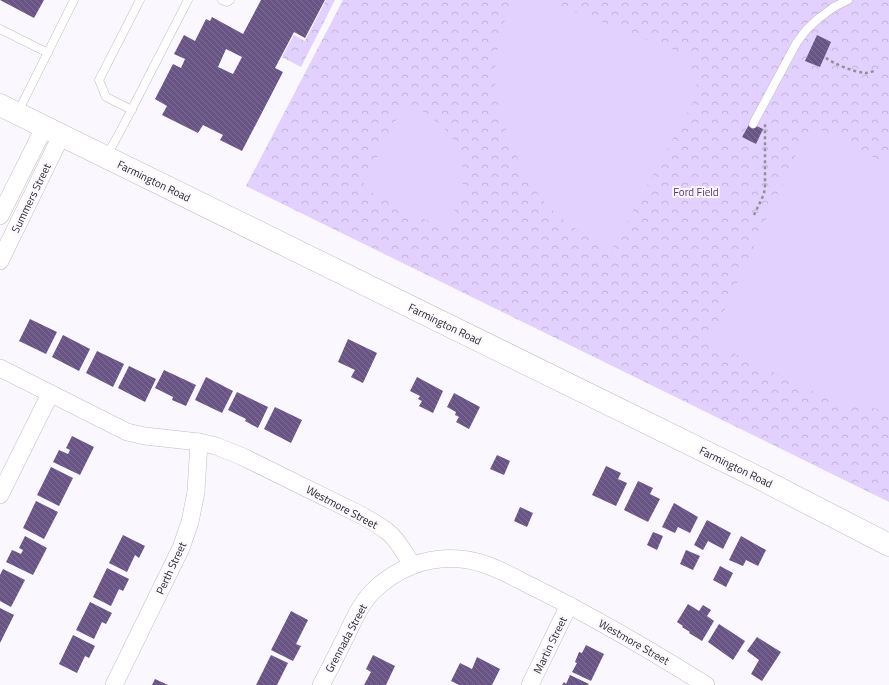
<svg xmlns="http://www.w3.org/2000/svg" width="889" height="685" viewBox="0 0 889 685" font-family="'Titillium Web',sans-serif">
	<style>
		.forest { fill: url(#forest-crowns) }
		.pitch { fill: #e2d1fe }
		.building { fill: url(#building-back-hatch); fill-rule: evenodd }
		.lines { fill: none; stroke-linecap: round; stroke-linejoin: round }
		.service-casing { stroke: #c0bdc7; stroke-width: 9 }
		.minor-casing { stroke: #c0bdc7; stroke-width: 18 }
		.secondary-casing { stroke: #c0bdc7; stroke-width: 23 }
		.path { stroke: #928f95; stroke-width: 2.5; stroke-dasharray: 3 3; stroke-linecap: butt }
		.service { stroke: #fff; stroke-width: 8 }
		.minor { stroke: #fff; stroke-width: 17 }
		.secondary { stroke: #fff; stroke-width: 22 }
		.labels { text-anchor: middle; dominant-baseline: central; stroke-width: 4; stroke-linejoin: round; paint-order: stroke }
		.street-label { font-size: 11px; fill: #29272b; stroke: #faf7ff }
		.park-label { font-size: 11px; fill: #523476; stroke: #faf7ff }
	</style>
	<defs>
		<pattern id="forest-crowns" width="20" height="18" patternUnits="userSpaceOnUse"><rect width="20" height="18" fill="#e2d1fe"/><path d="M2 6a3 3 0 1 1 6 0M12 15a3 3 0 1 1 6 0" fill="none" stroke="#c2b3da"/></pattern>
		<pattern id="building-back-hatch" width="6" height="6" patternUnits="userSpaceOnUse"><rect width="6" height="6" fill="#695486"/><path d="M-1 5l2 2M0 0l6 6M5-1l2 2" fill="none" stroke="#7e6e94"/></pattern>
	</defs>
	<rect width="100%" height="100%" fill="#faf7ff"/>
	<g class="forest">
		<path d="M326 0H335L301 67 282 57 294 35 305 41Z"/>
		<path d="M343 0H889V502L246 186Z"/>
	</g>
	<g class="pitch">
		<path d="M513 0H544L687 55 699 92 611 251C586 236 562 222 543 200 529 184 521 166 513 147 508 134 502 121 499 107 490 71 498 33 513 0Z"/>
		<path d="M405 103 424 112 443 127 455 142 463 168V191L446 230 362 187Z"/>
		<path d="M819 129 889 165V411L834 401 710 342 806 133Z"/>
	</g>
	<g class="building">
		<path d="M0 0H44L34 18Z"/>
		<path d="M261 0H325L305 38 294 32 275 68 283 72 242 151 220 140 223 135 203 125 198 133 162 115 167 106 155 99 173 64 181 68 185 59 174 54 184 35 195 41 206 19 210 21 212 17 243 34ZM226 49 242 57 233 74 218 67Z"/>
		<path d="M817 35 831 42 820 67 805 61Z"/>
		<path d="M750 123 763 129 756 144 742 137Z"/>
		<path d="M30 319 57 332 46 354 19 341Z"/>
		<path d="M63 335 90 349 79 371 52 357Z"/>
		<path d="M348 339 377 353 363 383 351 377 355 370 338 362Z"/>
		<path d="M97 351 124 364 113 387 86 373Z"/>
		<path d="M129 366 156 379 145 402 118 388Z"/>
		<path d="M164 370 196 385 186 406 172 400 173 397 155 388Z"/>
		<path d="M206 377 233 391 222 413 195 400Z"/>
		<path d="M417 377 443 391 433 413 419 406 422 401 418 399 420 396 410 391Z"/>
		<path d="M237 392 268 407 258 428 245 421 246 419 228 410Z"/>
		<path d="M454 393 480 407 469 429 456 422 459 417 455 415 456 412 447 407Z"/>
		<path d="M275 407 302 420 291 443 264 429Z"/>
		<path d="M72 436 94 447 80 475 53 462 59 450 68 454 70 450 66 448Z"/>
		<path d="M497 455 510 461 504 475 490 469Z"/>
		<path d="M606 466 621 473 618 479 627 483 616 506 592 495Z"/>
		<path d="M51 467 73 478 59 506 37 495Z"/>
		<path d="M638 481 653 488 650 494 660 499 648 522 624 510Z"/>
		<path d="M36 501 58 512 44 539 23 528Z"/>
		<path d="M674 503 698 517 690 533 678 527 675 533 662 527Z"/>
		<path d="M520 507 533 513 527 527 514 521Z"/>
		<path d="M707 520 731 533 723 549 708 541 703 550 694 545Z"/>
		<path d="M653 532 663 536 657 550 647 545Z"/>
		<path d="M123 535 145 546 139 558 135 555 127 572 109 563Z"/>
		<path d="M25 536 47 548 33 575 6 562 12 550 21 554 23 550 19 548Z"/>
		<path d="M741 536 766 550 758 566 746 560 743 566 729 560Z"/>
		<path d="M686 550 700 556 693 570 680 564Z"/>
		<path d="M720 566 733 573 726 587 713 580Z"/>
		<path d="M107 568 129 579 123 591 119 589 111 606 93 597Z"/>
		<path d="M3 569 25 580 11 607 0 601V575Z"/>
		<path d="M90 602 112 613 106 624 102 622 94 639 76 630Z"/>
		<path d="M688 604 699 611 703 605 711 610 707 616 714 621 702 641 689 633 690 632 682 627 683 626 677 622Z"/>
		<path d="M0 608 14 615 0 643Z"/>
		<path d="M291 611 308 620 296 644 301 646 293 661 271 650Z"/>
		<path d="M719 624 745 641 733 660 708 642Z"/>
		<path d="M73 635 95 646 89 658 85 656 77 673 59 664Z"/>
		<path d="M757 637 781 652 762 681 751 674 759 660 747 651Z"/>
		<path d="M586 645 604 654 591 681 572 672 577 663 575 662 579 652 582 653Z"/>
		<path d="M271 655 288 663 277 685H256Z"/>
		<path d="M373 655 395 666 386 685H364L371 672 366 669Z"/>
		<path d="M477 657 500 669 492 685H459L451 681 460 663 472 669Z"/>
		<path d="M570 675 589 684 588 685H562L564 682 566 684Z"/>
		<path d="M155 679 168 685H152Z"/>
	</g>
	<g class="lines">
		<g class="service-casing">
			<g id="service">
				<path d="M222 0 227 2 230 0"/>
				<path d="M0 29 48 53"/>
				<path d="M132 110 106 97 99 80 140 0"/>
				<path d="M17 114 74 0"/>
				<path d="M753 124 797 42 807 29 819 18 834 7 848 0"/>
				<path d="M106 157 121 130 188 0"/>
			</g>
		</g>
		<g class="minor-casing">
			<g id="minor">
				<path d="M0 216 44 128"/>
				<path d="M0 261 61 136"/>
				<path d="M0 368 127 432 145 436 199 442 216 446 241 456 361 515C370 520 380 526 388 532 399 541 405 554 412 565"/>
				<path d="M0 495 50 394"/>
				<path d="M114 685 181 548 190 522 196 492 199 442"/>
				<path d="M321 685C330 669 338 652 346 636 353 621 360 605 372 592 395 569 426 556 460 559 487 561 511 576 535 588 594 617 650 650 706 685"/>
				<path d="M530 685 569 605"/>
			</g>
		</g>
		<g class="secondary-casing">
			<path id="secondary" d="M0 105 761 479 889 545"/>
		</g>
		<g class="path">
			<path d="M826 58C834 64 854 72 865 73 868 73 871 72 874 71"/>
			<path d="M754 215 764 194 765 186V124"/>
		</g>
		<use href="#service" class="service"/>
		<use href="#minor" class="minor"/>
		<use href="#secondary" class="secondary"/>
	</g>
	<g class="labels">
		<g class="street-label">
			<text transform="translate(154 181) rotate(26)">Farmington Road</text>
			<text transform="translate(31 198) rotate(-64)">Summers Street</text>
			<text transform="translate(445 324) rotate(26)">Farmington Road</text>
			<text transform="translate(736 467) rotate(26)">Farmington Road</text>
			<text transform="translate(342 507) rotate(28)">Westmore Street</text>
			<text transform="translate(171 568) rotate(-65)">Perth Street</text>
			<text transform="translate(346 638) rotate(-62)">Grennada Street</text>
			<text transform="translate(634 642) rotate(30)">Westmore Street</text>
			<text transform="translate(550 645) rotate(-64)">Martin Street</text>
		</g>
		<g class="park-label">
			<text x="696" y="192">Ford Field</text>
		</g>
	</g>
</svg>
